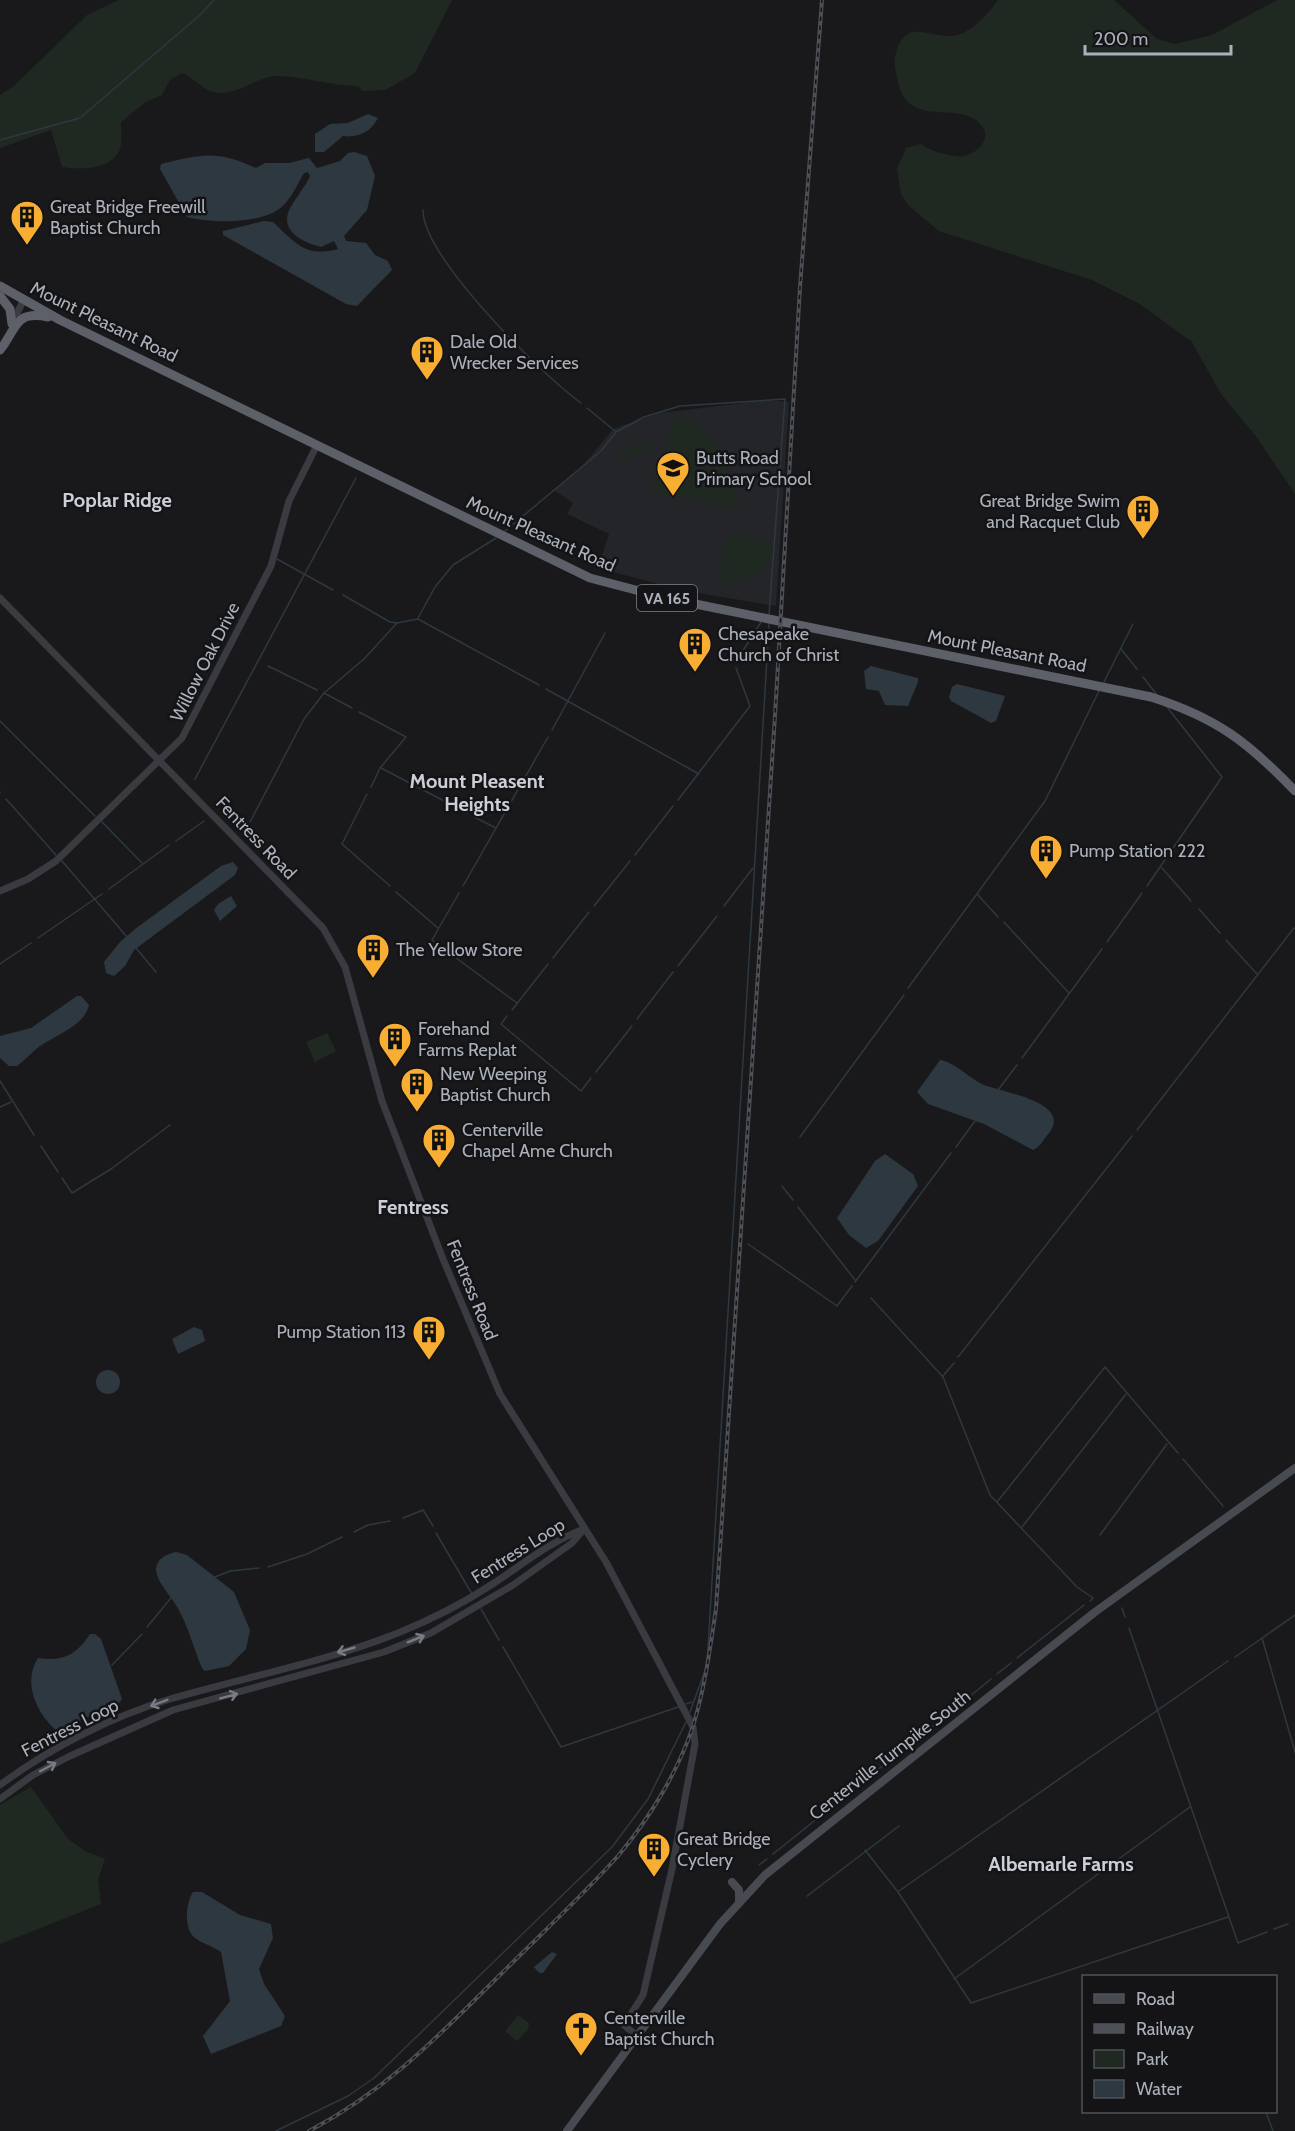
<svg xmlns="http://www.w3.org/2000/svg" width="1295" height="2131" viewBox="0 0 1295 2131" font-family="Cabin,sans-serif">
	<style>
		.built { fill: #242528 }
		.green { fill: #202921 }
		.water { fill: #2e3840 }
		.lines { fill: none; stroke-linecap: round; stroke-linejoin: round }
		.stream { stroke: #2e3840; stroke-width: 1.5 }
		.tertiary { stroke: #393b40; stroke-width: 7 }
		.secondary { stroke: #474a50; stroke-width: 8 }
		.trunk { stroke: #5d6068; stroke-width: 9 }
		.rail-casing { stroke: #4c4f55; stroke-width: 4 }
		.rail { stroke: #141416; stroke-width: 1.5; stroke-dasharray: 4.5; stroke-linecap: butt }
		.oneway { stroke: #787b84 }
		.labels { text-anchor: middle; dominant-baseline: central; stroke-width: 5; stroke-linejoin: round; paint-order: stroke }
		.shield { fill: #141416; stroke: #7e818a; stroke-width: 1.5 }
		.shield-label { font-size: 16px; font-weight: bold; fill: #abb0bb }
		.poi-label { font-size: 18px; fill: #abb0bb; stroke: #141416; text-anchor: start }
		.street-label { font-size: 18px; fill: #abb0bb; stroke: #141416 }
		.neighbourhood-label { font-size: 20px; font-weight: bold; fill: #cccfd7; stroke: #141416 }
	</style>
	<rect width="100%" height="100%" fill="#19191b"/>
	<path class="built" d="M769 400 789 402 776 606 681 590 598 568 609 534 567 514 573 503 554 490 579 470 613 429 660 413Z"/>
	<g class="green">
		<path d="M119 0H452L415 73 385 90 363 91 358 86C331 86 306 77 280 76 255 75 239 98 213 92 202 89 193 77 182 73L170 80 162 95 144 103 121 122C121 131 123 142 119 151 110 170 79 170 62 167L51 130 0 148V95L14 86 87 15Z"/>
		<path d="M998 0H1114L1157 39 1175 44 1212 35 1277 0H1295V494L1255 435 1221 394 1192 342 1140 304 1092 280 939 231 908 205 901 194 897 169 906 148 921 144C932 152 941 153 954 156 974 160 998 137 977 121 954 102 912 127 899 86 897 77 894 68 895 58 904 13 931 41 957 35 972 32 990 12 998 0Z"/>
		<path d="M675 417C719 426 728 471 739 508L655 492 651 485Z"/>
		<path d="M640 443 655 445 654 454 639 451 637 456 621 463 617 456Z"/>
		<path d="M732 535 774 543C772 571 744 588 718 581L726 538Z"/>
		<path d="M327 1033 336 1051 315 1062 306 1042Z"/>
		<path d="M31 1787 68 1839 85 1851 105 1859 98 1880 101 1904 0 1944V1805Z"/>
		<path d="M518 2015 529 2023 528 2030 517 2041 505 2031Z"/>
	</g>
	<g class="water">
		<path d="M368 114 378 118C371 132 358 138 343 136L324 152H315V134L330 124 348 123Z"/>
		<path d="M354 152 367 156 375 176 367 210 344 236 346 241 366 243 375 255 388 261 392 270 357 306 346 304 223 235V231L264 221 273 222C295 242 304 258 338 249L334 241 321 247C306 243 282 234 288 213 291 203 305 188 310 176L308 172 304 173C297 185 289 204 276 211 255 224 210 223 187 217L160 169 161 164C202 154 217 150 256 168L265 163H289L309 158 317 168 340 161 348 153Z"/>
		<path d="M871 666 918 678V682L908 706 885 705 879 691 866 689 864 671Z"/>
		<path d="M957 684 1005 696 996 721 991 723 951 701 949 697 952 687Z"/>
		<path d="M233 862 238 868 235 875 134 950 125 966 114 976 106 973 104 962 120 942 135 929 221 866Z"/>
		<path d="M231 896 237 906 220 921 214 910 218 904Z"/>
		<path d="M77 996H81L89 1005C84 1028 51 1036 35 1050 29 1055 24 1061 17 1066H9L0 1058V1036L31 1028Z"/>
		<path d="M940 1060C955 1062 970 1079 984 1085 1003 1092 1073 1103 1049 1133 1044 1139 1040 1147 1033 1150L984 1124 928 1104 917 1092Z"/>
		<path d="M885 1154 913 1174 918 1186 878 1241 866 1248 849 1235 837 1218 875 1161Z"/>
		<path d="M194 1327 202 1330 205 1341 178 1354 172 1339Z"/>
		<circle cx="108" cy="1382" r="12"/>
		<path d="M176 1552 187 1555 234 1592 250 1630 246 1649 229 1666 205 1671 202 1668C193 1647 187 1621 174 1602 168 1593 156 1580 156 1569 157 1558 167 1554 176 1552Z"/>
		<path d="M90 1634H95L101 1639 122 1699 119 1703 57 1731C37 1714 22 1683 38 1658 62 1662 77 1655 90 1634Z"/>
		<path d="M193 1892H202L240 1915 271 1924 273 1938 259 1969 264 1984 285 2016 281 2026 211 2054 203 2036 230 2001 221 1952C213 1946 203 1944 195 1938 183 1929 186 1902 193 1892Z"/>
		<path d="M552 1952 557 1954 543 1973H539L534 1967Z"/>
	</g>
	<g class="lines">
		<g class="stream">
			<path d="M0 140 80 118 200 15 214 0"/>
			<path d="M423 210C423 257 541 374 581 403"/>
			<path d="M587 408 615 431"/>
			<path d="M505 531 601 451 616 432 644 417 680 406 785 399 769 614"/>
			<path d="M277 559 333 590"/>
			<path d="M343 595 390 622 397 623 418 619 539 685"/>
			<path d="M418 618 435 587 453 565 496 538"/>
			<path d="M1121 649 1137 669"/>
			<path d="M739 657 761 622"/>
			<path d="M268 666 317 690"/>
			<path d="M1143 677 1157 695"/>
			<path d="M1104 682 1133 624"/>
			<path d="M546 689 699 774"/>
			<path d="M324 693 352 708"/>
			<path d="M359 712 406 737 380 768 371 787"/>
			<path d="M0 721 95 816"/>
			<path d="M552 730 605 633"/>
			<path d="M381 768 467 813"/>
			<path d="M195 779 356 478"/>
			<path d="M0 792V793"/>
			<path d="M367 794 342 844 390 886"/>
			<path d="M6 799 56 855"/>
			<path d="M678 800 750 706 736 668"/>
			<path d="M474 817 496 828"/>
			<path d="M102 822 142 863"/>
			<path d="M250 822 304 719 324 693 364 659 397 623"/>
			<path d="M176 841 204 821"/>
			<path d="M635 855 673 806"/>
			<path d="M62 861 127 937"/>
			<path d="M1162 868 1191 901"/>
			<path d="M463 886 548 737"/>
			<path d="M1147 886 1222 777 1167 707"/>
			<path d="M109 889 169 845"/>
			<path d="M396 892 438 928"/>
			<path d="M459 893 432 940 517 1003"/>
			<path d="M978 895 998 917"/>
			<path d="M594 906 630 861"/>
			<path d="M724 906 753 868"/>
			<path d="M1199 909 1220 933"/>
			<path d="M1004 922 1069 993"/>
			<path d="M38 938 102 894"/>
			<path d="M1226 940 1257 974"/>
			<path d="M1107 942 1142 893"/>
			<path d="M136 948 156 972"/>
			<path d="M553 958 589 912"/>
			<path d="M0 964 31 943"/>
			<path d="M678 966 717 916"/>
			<path d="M908 988 1045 801 1099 691"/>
			<path d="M512 1010 548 964"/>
			<path d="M507 1016 501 1024 581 1091 591 1078"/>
			<path d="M637 1019 673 972"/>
			<path d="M1022 1058 1102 949"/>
			<path d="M596 1072 632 1026"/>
			<path d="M0 1081 34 1135"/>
			<path d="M998 1090 1017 1065"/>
			<path d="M0 1107 11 1102"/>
			<path d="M1137 1130 1294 928"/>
			<path d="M800 1137 904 995"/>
			<path d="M41 1146 58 1172"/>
			<path d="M956 1147 975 1121"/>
			<path d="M62 1178 72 1193 111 1169 170 1125"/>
			<path d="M782 1186 793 1200"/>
			<path d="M798 1207 855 1280"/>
			<path d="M748 1244 837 1306 852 1286"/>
			<path d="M855 1282 951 1153"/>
			<path d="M871 1298 943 1377 990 1495 1077 1587 1093 1598 1090 1601"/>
			<path d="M958 1357 1132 1136"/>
			<path d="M943 1376 954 1363"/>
			<path d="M1183 1459 1223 1506"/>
			<path d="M997 1502 1105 1367 1178 1453"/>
			<path d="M403 1518 423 1510 433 1526"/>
			<path d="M1022 1527 1126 1394"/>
			<path d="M354 1532 368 1525 390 1521"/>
			<path d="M436 1533 472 1594"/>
			<path d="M1100 1535 1167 1444"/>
			<path d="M268 1567 307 1554 342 1537"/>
			<path d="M215 1577 230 1571 259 1568"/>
			<path d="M1122 1608 1125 1617"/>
			<path d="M481 1609 499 1640"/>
			<path d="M147 1627 171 1598"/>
			<path d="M1129 1628 1238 1943 1267 1932"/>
			<path d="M1262 1638 1295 1752"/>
			<path d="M503 1647 561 1747 678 1707"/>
			<path d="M1235 1657 1295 1615"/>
			<path d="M1017 1658 1084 1605"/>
			<path d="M112 1665 142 1634"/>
			<path d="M997 1674 1011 1663"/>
			<path d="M686 1704 692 1702"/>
			<path d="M690 1712 707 1665 769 624"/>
			<path d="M917 1739 991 1679"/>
			<path d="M860 1784 910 1744"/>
			<path d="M865 1850 898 1892 971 2003 1228 1917"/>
			<path d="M773 1854 854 1789"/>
			<path d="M759 1865 767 1859"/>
			<path d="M899 1891 1228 1661"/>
			<path d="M807 1896 899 1826"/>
			<path d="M1274 1929 1288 1924"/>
			<path d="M954 1979 1190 1807"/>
			<path d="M1266 2112 1273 2131"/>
			<path d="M276 2131 348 2096 374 2078 612 1847 648 1799 686 1722"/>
		</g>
		<g class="tertiary">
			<path d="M13 322 23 301"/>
			<path d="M0 598 323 928 345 967 382 1101 443 1259 500 1394 606 1562 693 1727 695 1744 672 1869 643 1995 624 2025 637 2036"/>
			<path d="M0 891 28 879 56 861 182 738 271 566 289 501 317 445"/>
			<path d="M0 1785C50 1748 111 1717 170 1699 246 1677 325 1662 398 1633 430 1620 462 1604 491 1585 522 1565 549 1542 584 1529"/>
			<path d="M0 1799 33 1775 70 1756 173 1710 384 1652 431 1633 513 1585 572 1543 584 1529"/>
		</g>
		<g class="secondary">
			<path d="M732 1882 739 1890V1901"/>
			<path d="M567 2131 720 1924 765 1875 1095 1612 1295 1468"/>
		</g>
		<g class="trunk">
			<path d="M0 286 60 320 590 578 666 598 1151 697C1217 718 1248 742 1295 791"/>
			<path d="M0 296 10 309 12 324"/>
			<path d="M0 350C17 329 14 310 48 317"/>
		</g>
		<g class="rail-casing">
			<path id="rail" d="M309 2131C389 2089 439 2035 502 1973 541 1934 581 1897 618 1856 649 1819 678 1772 693 1726 705 1688 710 1648 716 1609L775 716 800 287 822 0"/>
		</g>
		<use href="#rail" class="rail"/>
	</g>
	<defs><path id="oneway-shaft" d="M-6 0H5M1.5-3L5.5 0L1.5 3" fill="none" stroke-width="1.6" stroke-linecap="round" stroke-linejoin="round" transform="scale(1.5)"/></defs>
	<g class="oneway">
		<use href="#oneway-shaft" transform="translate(416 1639) rotate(-22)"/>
		<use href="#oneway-shaft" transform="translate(346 1650) rotate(164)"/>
		<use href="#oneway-shaft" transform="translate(229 1696) rotate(-15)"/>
		<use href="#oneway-shaft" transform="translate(159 1703) rotate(159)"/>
		<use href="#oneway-shaft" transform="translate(48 1767) rotate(-28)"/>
	</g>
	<defs>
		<g id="building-pin" transform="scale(1.725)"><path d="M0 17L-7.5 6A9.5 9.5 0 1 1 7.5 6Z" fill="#f8ae33" stroke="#141416"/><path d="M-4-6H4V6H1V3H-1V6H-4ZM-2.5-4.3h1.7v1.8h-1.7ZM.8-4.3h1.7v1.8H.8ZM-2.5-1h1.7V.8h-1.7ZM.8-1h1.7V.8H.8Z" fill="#111"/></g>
		<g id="school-pin" transform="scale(1.725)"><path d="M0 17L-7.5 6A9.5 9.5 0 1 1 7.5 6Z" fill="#f8ae33" stroke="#141416"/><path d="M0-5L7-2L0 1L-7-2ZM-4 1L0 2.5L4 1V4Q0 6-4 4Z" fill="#111"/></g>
		<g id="church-pin" transform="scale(1.725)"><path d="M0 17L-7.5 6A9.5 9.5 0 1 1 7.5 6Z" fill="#f8ae33" stroke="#141416"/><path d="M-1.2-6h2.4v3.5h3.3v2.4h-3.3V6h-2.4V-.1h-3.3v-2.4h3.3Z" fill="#111"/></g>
	</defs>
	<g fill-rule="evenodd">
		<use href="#building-pin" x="27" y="217"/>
		<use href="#building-pin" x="427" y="352"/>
		<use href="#school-pin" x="673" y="468"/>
		<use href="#building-pin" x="1143" y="511"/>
		<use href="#building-pin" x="695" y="644"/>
		<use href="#building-pin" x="1046" y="851"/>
		<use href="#building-pin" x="373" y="950"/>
		<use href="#building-pin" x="395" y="1039"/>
		<use href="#building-pin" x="417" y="1084"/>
		<use href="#building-pin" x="439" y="1140"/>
		<use href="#building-pin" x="429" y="1332"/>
		<use href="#building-pin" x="654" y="1849"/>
		<use href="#church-pin" x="581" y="2028"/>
	</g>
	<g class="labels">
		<rect class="shield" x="637" y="585" width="60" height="26" rx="4.5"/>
		<g class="shield-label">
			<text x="667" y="598">VA 165</text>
		</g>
		<g class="poi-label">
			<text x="50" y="207">Great Bridge Freewill<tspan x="50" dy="21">Baptist Church</tspan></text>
			<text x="450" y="342">Dale Old<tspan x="450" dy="21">Wrecker Services</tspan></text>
			<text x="696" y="458">Butts Road<tspan x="696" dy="21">Primary School</tspan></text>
			<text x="1120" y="501" text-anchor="end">Great Bridge Swim<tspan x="1120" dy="21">and Racquet Club</tspan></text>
			<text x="718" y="634">Chesapeake<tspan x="718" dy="21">Church of Christ</tspan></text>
			<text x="1069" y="851">Pump Station 222</text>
			<text x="396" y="950">The Yellow Store</text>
			<text x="418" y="1029">Forehand<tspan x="418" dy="21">Farms Replat</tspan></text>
			<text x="440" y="1074">New Weeping<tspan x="440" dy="21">Baptist Church</tspan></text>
			<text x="462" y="1130">Centerville<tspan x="462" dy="21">Chapel Ame Church</tspan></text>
			<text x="406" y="1332" text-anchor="end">Pump Station 113</text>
			<text x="677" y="1839">Great Bridge<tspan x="677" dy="21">Cyclery</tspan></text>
			<text x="604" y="2018">Centerville<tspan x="604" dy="21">Baptist Church</tspan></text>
		</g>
		<g class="street-label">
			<text transform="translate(104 322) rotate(26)">Mount Pleasant Road</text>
			<text transform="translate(541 534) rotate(24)">Mount Pleasant Road</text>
			<text transform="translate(1007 651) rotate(11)">Mount Pleasant Road</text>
			<text transform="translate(205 662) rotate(-63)">Willow Oak Drive</text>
			<text transform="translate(256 838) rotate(46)">Fentress Road</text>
			<text transform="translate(472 1290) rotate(68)">Fentress Road</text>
			<text transform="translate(518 1551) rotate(-32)">Fentress Loop</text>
			<text transform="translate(70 1728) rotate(-27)">Fentress Loop</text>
			<text transform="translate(890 1755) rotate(-38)">Centerville Turnpike South</text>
		</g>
		<g class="neighbourhood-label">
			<text x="117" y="500">Poplar Ridge</text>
			<text x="477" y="781">Mount Pleasent<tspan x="477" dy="23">Heights</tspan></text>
			<text x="413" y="1207">Fentress</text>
			<text x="1061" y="1864">Albemarle Farms</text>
		</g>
	</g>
	<rect x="1082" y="1975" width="195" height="138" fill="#141416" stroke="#505258" stroke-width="1.5"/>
	<rect x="1094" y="1994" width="30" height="9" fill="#474a50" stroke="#505258" stroke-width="1.5"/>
	<text x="1136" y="2005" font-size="18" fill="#abb0bb">Road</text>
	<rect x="1094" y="2024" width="30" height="9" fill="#4c4f55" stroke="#505258" stroke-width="1.5"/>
	<text x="1136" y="2035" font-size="18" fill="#abb0bb">Railway</text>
	<rect x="1094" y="2050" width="30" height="18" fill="#202921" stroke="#505258" stroke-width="1.5"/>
	<text x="1136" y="2065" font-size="18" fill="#abb0bb">Park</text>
	<rect x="1094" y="2080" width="30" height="18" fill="#2e3840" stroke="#505258" stroke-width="1.5"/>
	<text x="1136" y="2095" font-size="18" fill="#abb0bb">Water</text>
	<path d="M1085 45v9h146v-9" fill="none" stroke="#abb0bb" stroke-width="3"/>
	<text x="1094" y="45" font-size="18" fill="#abb0bb" stroke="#141416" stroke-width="4.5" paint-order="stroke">200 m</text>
</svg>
